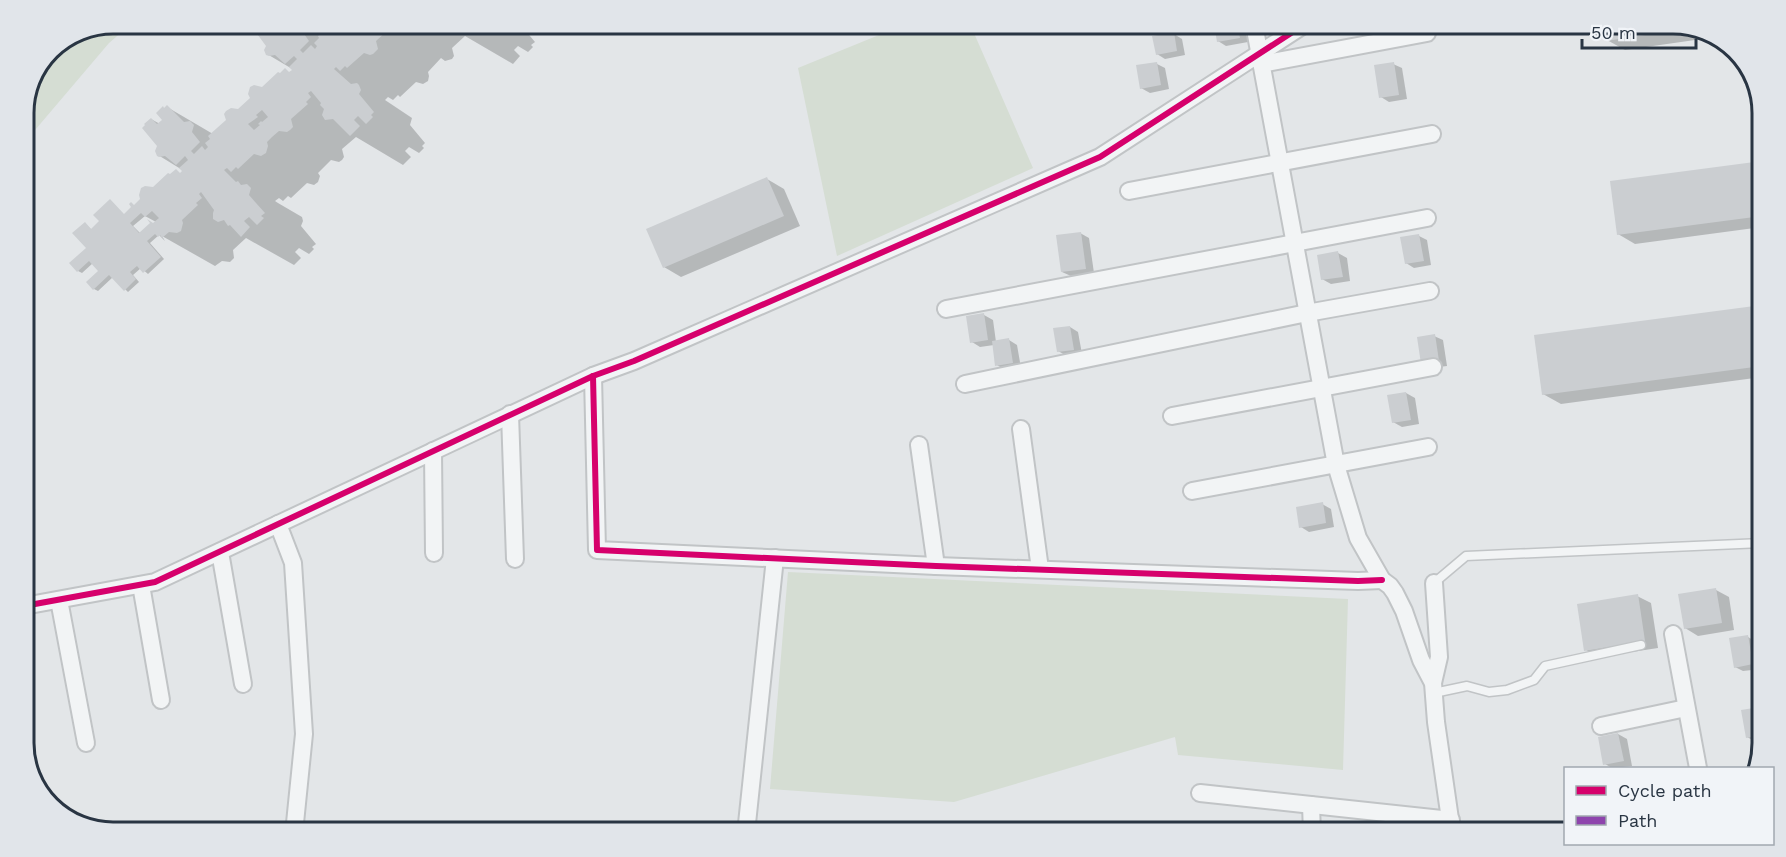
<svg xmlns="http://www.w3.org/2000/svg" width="1786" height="857" viewBox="0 0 1786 857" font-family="'Work Sans',sans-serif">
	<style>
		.green { fill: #d5ddd3 }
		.shadow { fill: #0003; fill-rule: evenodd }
		.building { fill: #cbced1; fill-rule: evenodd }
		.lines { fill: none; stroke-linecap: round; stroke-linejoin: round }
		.service-casing { stroke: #c1c4c6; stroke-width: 11 }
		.minor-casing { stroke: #c1c4c6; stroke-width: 20 }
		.service { stroke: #f2f4f5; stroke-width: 8 }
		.minor { stroke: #f2f4f5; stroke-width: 16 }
		.quiet { stroke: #8e44ad; stroke-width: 4.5; stroke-dasharray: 9 4.5; stroke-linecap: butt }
		.cycleway-casing { stroke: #f1f4f8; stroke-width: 10 }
		.cycleway { stroke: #d6006c; stroke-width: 6 }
		.rim { fill: none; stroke: #293543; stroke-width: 3 }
	</style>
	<rect width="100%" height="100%" fill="#e3e6e8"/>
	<g class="green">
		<path d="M113 24H131L109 43 24 143V108L50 50Z"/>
		<path d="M906 24H970L1033 168 837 256 798 68Z"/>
		<path d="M788 572 1348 599 1343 770 1178 755 1175 737 954 802 770 789Z"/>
	</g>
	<g class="shadow">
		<path d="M256 24H307L323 33 332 24H520L535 42 531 45 533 47 528 52 518 46 514 50 520 56 513 64 465 36 452 48 454 56 452 59 445 61 441 58 428 72 429 76 428 81 423 84 416 82 400 97 398 95 393 100 388 97 385 100 412 118 410 125 425 143 422 146 424 148 419 153 409 147 405 151 411 157 403 165 356 137 342 149 344 157 342 160 339 162 331 160 318 173 320 176 318 182 314 185 307 183 291 198 288 196 283 201 279 198 275 201 278 203 302 217 303 221 301 226 316 244 312 247 314 249 309 254 299 248 295 252 301 258 294 265 246 238 233 250 234 258 230 262 222 261 215 266 162 236 165 241 159 235 150 243 164 259 148 274 141 268 133 275 139 282 128 292 113 277 98 291 94 289 88 282 100 271 93 263 82 273 78 271 88 249 85 224 92 230 125 215 135 206 184 171 158 155 159 146 151 119 160 124 164 120 167 107 213 134 262 88 294 70 267 54 268 45ZM145 216 156 222 141 234 133 226Z"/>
		<path d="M1215 24H1243L1245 25 1248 42 1226 46 1218 41Z"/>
		<path d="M1605 24H1673L1712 33 1716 37 1625 50 1607 40Z"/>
		<path d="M1174 34 1182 39 1185 55 1165 59 1157 54Z"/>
		<path d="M1157 64 1165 68 1169 89 1150 93 1141 88Z"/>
		<path d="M1393 64 1402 68 1407 99 1389 102 1381 97Z"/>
		<path d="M1762 163V227L1635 244 1618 234Z"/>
		<path d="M767 179 784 189 800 226 681 277 664 267Z"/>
		<path d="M1080 233 1089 238 1094 273 1071 276 1062 272Z"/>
		<path d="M1419 236 1427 240 1431 265 1414 268 1406 263Z"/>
		<path d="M1338 253 1347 258 1350 281 1331 284 1322 279Z"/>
		<path d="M1762 307V377L1561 404 1543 394Z"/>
		<path d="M984 315 993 320 996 342 1009 340 1017 345 1021 368 1005 370 997 365 994 345 980 347 972 342Z"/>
		<path d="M1070 327 1078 332 1082 354 1067 356 1058 351Z"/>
		<path d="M1434 336 1443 340 1447 366 1431 368Z"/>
		<path d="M1406 393 1415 398 1419 424 1402 427 1393 422 1389 396Z"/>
		<path d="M1322 504 1331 509 1334 527 1309 532 1301 527Z"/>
		<path d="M1716 590 1729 597 1734 630 1698 636 1685 628Z"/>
		<path d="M1637 596 1651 603 1658 648 1599 657 1586 650Z"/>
		<path d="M1748 637 1756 642 1761 669 1743 671 1735 667Z"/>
		<path d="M1760 709 1762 710V741L1756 742 1747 737Z"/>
		<path d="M1618 734 1627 739 1632 766 1612 768 1605 764Z"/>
	</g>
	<g class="building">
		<path d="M255 24H304L302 31 309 41 300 50 303 53 311 45 315 49 317 46 314 43 319 38 318 36 330 24H359L363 29 369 24H402L400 30 392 32 388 30 376 41 378 49 373 54 370 55 364 53 347 68 345 66 340 71 336 67 334 69 351 84 357 83 359 85 361 90 359 94 374 112 371 115 373 117 366 124 358 116 354 120 360 126 350 136 333 119 325 120 322 115 324 109 320 105 321 103 311 91 308 93 311 97 306 102 308 104 291 119 293 127 290 130 287 132 279 131 272 137 267 142 268 146 266 153 261 156 254 154 238 169 236 167 231 172 227 168 224 170 236 182 238 181 241 185 247 184 251 188 249 195 265 213 261 216 264 218 257 225 249 217 244 221 250 227 241 237 230 225 228 226 224 220 218 222 213 219V213L214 210 201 192 199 194 202 198 196 203 198 205 182 220 183 223 181 231 177 233 169 232 162 238 160 235 158 237 155 234 147 241 161 257 143 273 137 266 130 272 136 279 124 291 109 275 93 290 86 282 98 271 89 261 77 272 69 263 86 248 72 233 85 222 91 229 99 221 93 215 110 199 124 214 131 207 129 204 131 202 134 205 140 199 139 195 141 188 145 186 153 187 168 173 170 174 176 169 180 173 182 171 179 168 188 160 185 156 176 165 165 156 159 157 157 156 155 151 157 146 142 128 145 125 144 124 151 118 157 124 162 120 156 113 163 106 164 108 167 105 184 122 190 121 194 125 192 132 200 142 191 151 194 154 202 146 205 150 208 147 205 143 210 139 208 136 226 120 224 114 226 111 231 108 238 109 250 98 248 94 250 87 254 85 262 87 278 72 280 73 285 68 289 72 292 70 289 67 297 59 294 56 285 64 275 55 269 56 266 55 264 50 266 46 252 27ZM262 110 268 117 262 122 261 121 258 124 260 125 254 130 248 124 258 117 256 115ZM152 211 159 218 153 223 147 219 150 223 139 233 130 223 141 213 145 217Z"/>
		<path d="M450 24H468L469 25 460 35Z"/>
		<path d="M1214 24H1237L1240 38 1217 42Z"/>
		<path d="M1603 24H1673L1691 28 1606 41Z"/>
		<path d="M1174 32 1177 51 1156 55 1152 36Z"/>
		<path d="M1157 62 1161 85 1140 89 1136 65Z"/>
		<path d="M1394 62 1399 95 1379 98 1374 65Z"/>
		<path d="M1762 161V216L1617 235 1610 181Z"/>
		<path d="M767 177 784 216 663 268 646 229Z"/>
		<path d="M1081 232 1086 269 1061 272 1056 235Z"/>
		<path d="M1419 234 1424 261 1405 264 1400 237Z"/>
		<path d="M1338 251 1343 277 1321 280 1317 255Z"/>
		<path d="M1762 305V366L1542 395 1534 335Z"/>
		<path d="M984 313 988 340 970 343 966 316Z"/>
		<path d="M1070 326 1074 350 1057 352 1053 328Z"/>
		<path d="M1435 334 1439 361 1421 364 1417 337Z"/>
		<path d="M1009 338 1013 363 995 366 992 341Z"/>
		<path d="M1406 392 1411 420 1392 423 1387 395Z"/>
		<path d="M1323 502 1326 523 1299 528 1296 507Z"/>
		<path d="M1716 588 1722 623 1684 629 1678 594Z"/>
		<path d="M1638 594 1645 641 1584 651 1577 604Z"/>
		<path d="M1748 635 1753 664 1734 668 1729 638Z"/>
		<path d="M1760 707 1762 735 1746 738 1741 710Z"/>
		<path d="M1618 733 1624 761 1603 765 1598 737Z"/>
	</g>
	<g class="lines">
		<g class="service-casing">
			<g id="service">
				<path d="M1434 583 1466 556 1762 543"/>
				<path d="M1434 693 1467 686 1489 692 1507 690 1534 680 1545 666 1641 645"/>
			</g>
		</g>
		<g class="minor-casing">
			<g id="minor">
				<path d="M1254 24 1336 465 1358 538 1382 580 1390 586 1395 593 1404 611 1421 660 1433 683 1436 722 1452 833"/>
				<path d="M1261 64 1427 33"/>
				<path d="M1129 191 1432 134"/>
				<path d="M946 309 1427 218"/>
				<path d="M593 376 597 550 936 566 1358 581 1382 580"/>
				<path d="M965 384 1307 313 1430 291"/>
				<path d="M510 414 515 559"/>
				<path d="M1172 416 1433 367"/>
				<path d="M1021 429 1040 569"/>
				<path d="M919 445 936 566"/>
				<path d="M433 451 434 553"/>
				<path d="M1192 491 1428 447"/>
				<path d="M278 524 293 563 304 734 294 833"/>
				<path d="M220 552 243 684"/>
				<path d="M141 585 161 700"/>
				<path d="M59 600 86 743"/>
				<path d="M24 606 155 582 593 376 634 361 1100 157 1305 24"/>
				<path d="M1673 634 1698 768"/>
				<path d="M1433 683 1439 657 1434 583"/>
				<path d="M1601 726 1686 708"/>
				<path d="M1200 793 1451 820"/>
				<path d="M1311 805 1312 833"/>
				<path d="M746 833 775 558"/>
			</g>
		</g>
		<use href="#service" class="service"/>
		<use href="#minor" class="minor"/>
		<path class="quiet" d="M48 56 56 48"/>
		<g class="cycleway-casing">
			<g id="cycleway">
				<path d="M593 376 597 550 936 566 1358 581 1382 580"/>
				<path d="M24 606 155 582 593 376 634 361 1100 157 1305 24"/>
			</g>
		</g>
		<use href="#cycleway" class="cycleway"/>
	</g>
	<path d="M0 0H1786V857H0ZM113 34H1673A79 79 0 0 1 1752 113V743A79 79 0 0 1 1673 822H113A79 79 0 0 1 34 743V113A79 79 0 0 1 113 34Z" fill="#e1e5ea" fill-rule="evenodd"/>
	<path class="rim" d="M113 34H1673A79 79 0 0 1 1752 113V743A79 79 0 0 1 1673 822H113A79 79 0 0 1 34 743V113A79 79 0 0 1 113 34Z"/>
	<rect x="1564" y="767" width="210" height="78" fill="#f1f4f8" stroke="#a1a8b0" stroke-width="1.5"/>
	<rect x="1576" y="786" width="30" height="9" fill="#d6006c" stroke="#a1a8b0" stroke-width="1.5"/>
	<text x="1618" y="797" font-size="18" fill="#293543">Cycle path</text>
	<rect x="1576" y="816" width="30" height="9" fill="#8e44ad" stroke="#a1a8b0" stroke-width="1.5"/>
	<text x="1618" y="827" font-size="18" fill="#293543">Path</text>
	<path d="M1582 39v9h114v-9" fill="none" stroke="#293543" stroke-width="3"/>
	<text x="1591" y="39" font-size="18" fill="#293543" stroke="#f1f4f8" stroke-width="4.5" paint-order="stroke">50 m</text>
</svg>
